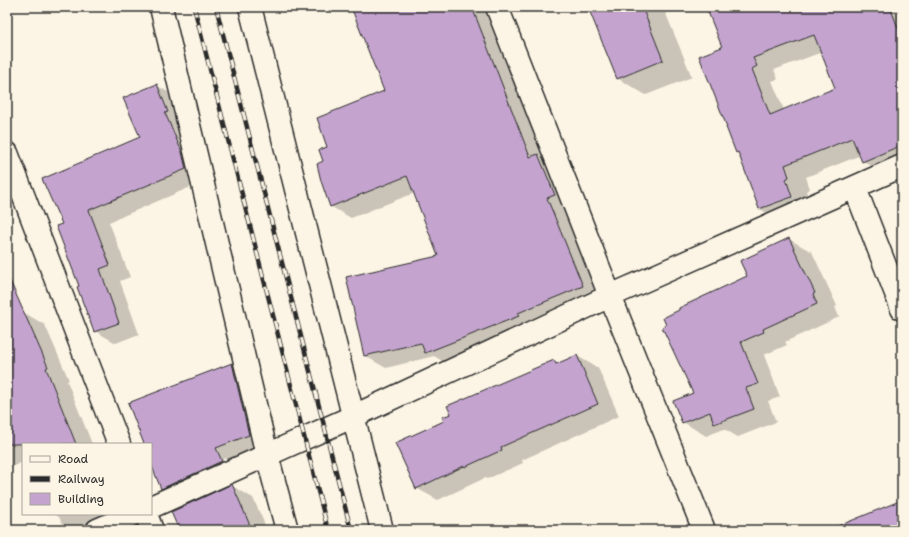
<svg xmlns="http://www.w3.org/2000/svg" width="909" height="537" viewBox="0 0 909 537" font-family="'Shantell Sans',sans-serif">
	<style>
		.shadow { fill: #0003; fill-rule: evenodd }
		.building { fill: #c4a4cf; stroke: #2b2b2b; fill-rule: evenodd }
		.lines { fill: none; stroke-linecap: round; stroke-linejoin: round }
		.street-casing { stroke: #2b2b2b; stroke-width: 25 }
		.street { stroke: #fcf5e5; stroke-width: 22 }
		.rail-casing { stroke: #2b2b2b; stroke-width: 4.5 }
		.rail { stroke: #fcf5e5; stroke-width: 3; stroke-dasharray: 9; stroke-linecap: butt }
	</style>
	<rect width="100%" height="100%" fill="#fcf5e5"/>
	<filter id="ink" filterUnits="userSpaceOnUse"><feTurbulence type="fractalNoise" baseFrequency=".025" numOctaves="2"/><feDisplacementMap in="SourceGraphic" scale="8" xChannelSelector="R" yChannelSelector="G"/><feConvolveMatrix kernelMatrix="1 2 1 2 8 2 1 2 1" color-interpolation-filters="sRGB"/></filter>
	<g filter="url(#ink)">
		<g class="shadow">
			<path d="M352 7H487L604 298 447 364 434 356 386 368 365 356 439 257 414 193 351 218 330 206 325 162 329 147 385 92Z"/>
			<path d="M589 7H663L692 77 646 95 617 78Z"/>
			<path d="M707 7H902V166L884 174 863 161 861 155 806 177 810 189 806 191 813 209 781 221 760 209 739 153 737 152 729 127 724 48ZM822 52 836 88 784 110 772 81 778 79 774 70Z"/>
			<path d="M156 85 177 97 207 180 109 222 130 277 120 281 139 334 116 343 95 331 80 287 63 225 142 138Z"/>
			<path d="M789 239 812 252 837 306 835 307 839 317 785 342 787 345 764 355 780 397 768 401 776 422 738 437 724 429 706 436 683 422 694 393 749 277Z"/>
			<path d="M23 312 45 325 69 380 67 381 92 444H23V462L7 469V320Z"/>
			<path d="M577 356 598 368 619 416 522 460 523 463 487 479 485 478 438 500 416 488 445 421 452 414 554 361 558 364Z"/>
			<path d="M232 364 253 376 270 447 183 500 162 488 151 460V444H145L129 404ZM226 458 227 460 174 484V482Z"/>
			<path d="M232 486 253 498 266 527 272 524 282 530H180Z"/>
			<path d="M54 514H120L116 530H65L59 517Z"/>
		</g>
		<g class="building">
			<path d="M351 7H472L530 157 538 154 555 195 547 198 583 286 518 313 519 316 425 353 421 343 364 356 346 277 438 256 407 176 330 207 321 181 317 164 323 161 319 150 327 147 317 118 384 91Z"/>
			<path d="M588 7H642L663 60 617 79Z"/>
			<path d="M706 7H890L902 38V145L862 162 852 138 785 165 789 177 786 179 792 197 759 209 738 152 736 153 726 127H727L699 56 722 47ZM814 35 835 88 770 115 752 69 757 66 753 58Z"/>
			<path d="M157 84 168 112 165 113 182 152 186 169 89 210 110 265 100 269 119 323 94 332 77 287 79 286 56 226 62 224 42 179 140 137 123 98Z"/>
			<path d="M789 238 815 293 813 294 817 304 763 329 764 332 741 342 758 384 746 388 754 409 714 424 710 412 682 423 673 401 693 393 662 327 666 325 663 318 679 310V308L747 276 740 261Z"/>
			<path d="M7 274 48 367 46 368 76 444H7Z"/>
			<path d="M577 355 598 404 501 447 502 450 465 467 464 466 416 489 395 443 444 421 442 417 451 414 447 406 554 360 556 364Z"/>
			<path d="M232 363 249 435 216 448 222 461 161 489 151 464V444H144L128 403Z"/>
			<path d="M232 484 252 530H179L171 512Z"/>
			<path d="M902 500V530H831V529Z"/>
		</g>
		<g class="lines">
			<g class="street-casing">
				<g id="street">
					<path d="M161 7 267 455 287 530"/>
					<path d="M250 7 382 530"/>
					<path d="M497 7 610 296 704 530"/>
					<path d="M7 153 119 444"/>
					<path d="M855 188 902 309"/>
					<path d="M151 507 352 417 610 296 902 166"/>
					<path d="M146 514 152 530"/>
					<path d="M97 530 134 514"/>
				</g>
			</g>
			<use href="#street" class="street"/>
			<g class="rail-casing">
				<g id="rail">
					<path d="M194 7 328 530"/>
					<path d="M216 7 351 530"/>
				</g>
			</g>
			<use href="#rail" class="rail"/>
		</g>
	</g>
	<rect width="909" height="537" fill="none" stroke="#fcf5e5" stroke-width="24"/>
	<rect x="12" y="12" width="885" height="513" fill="none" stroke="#2b2b2b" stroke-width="1.5" filter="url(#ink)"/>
	<rect x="22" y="443" width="130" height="72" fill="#fcf5e5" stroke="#a8a49b"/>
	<rect x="30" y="456" width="20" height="6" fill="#fcf5e5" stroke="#a8a49b"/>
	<text x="58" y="463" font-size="12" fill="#2b2b2b">Road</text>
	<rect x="30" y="476" width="20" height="6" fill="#2b2b2b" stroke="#a8a49b"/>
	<text x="58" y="483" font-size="12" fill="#2b2b2b">Railway</text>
	<rect x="30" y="493" width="20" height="12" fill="#c4a4cf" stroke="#a8a49b"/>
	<text x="58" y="503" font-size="12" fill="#2b2b2b">Building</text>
</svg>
